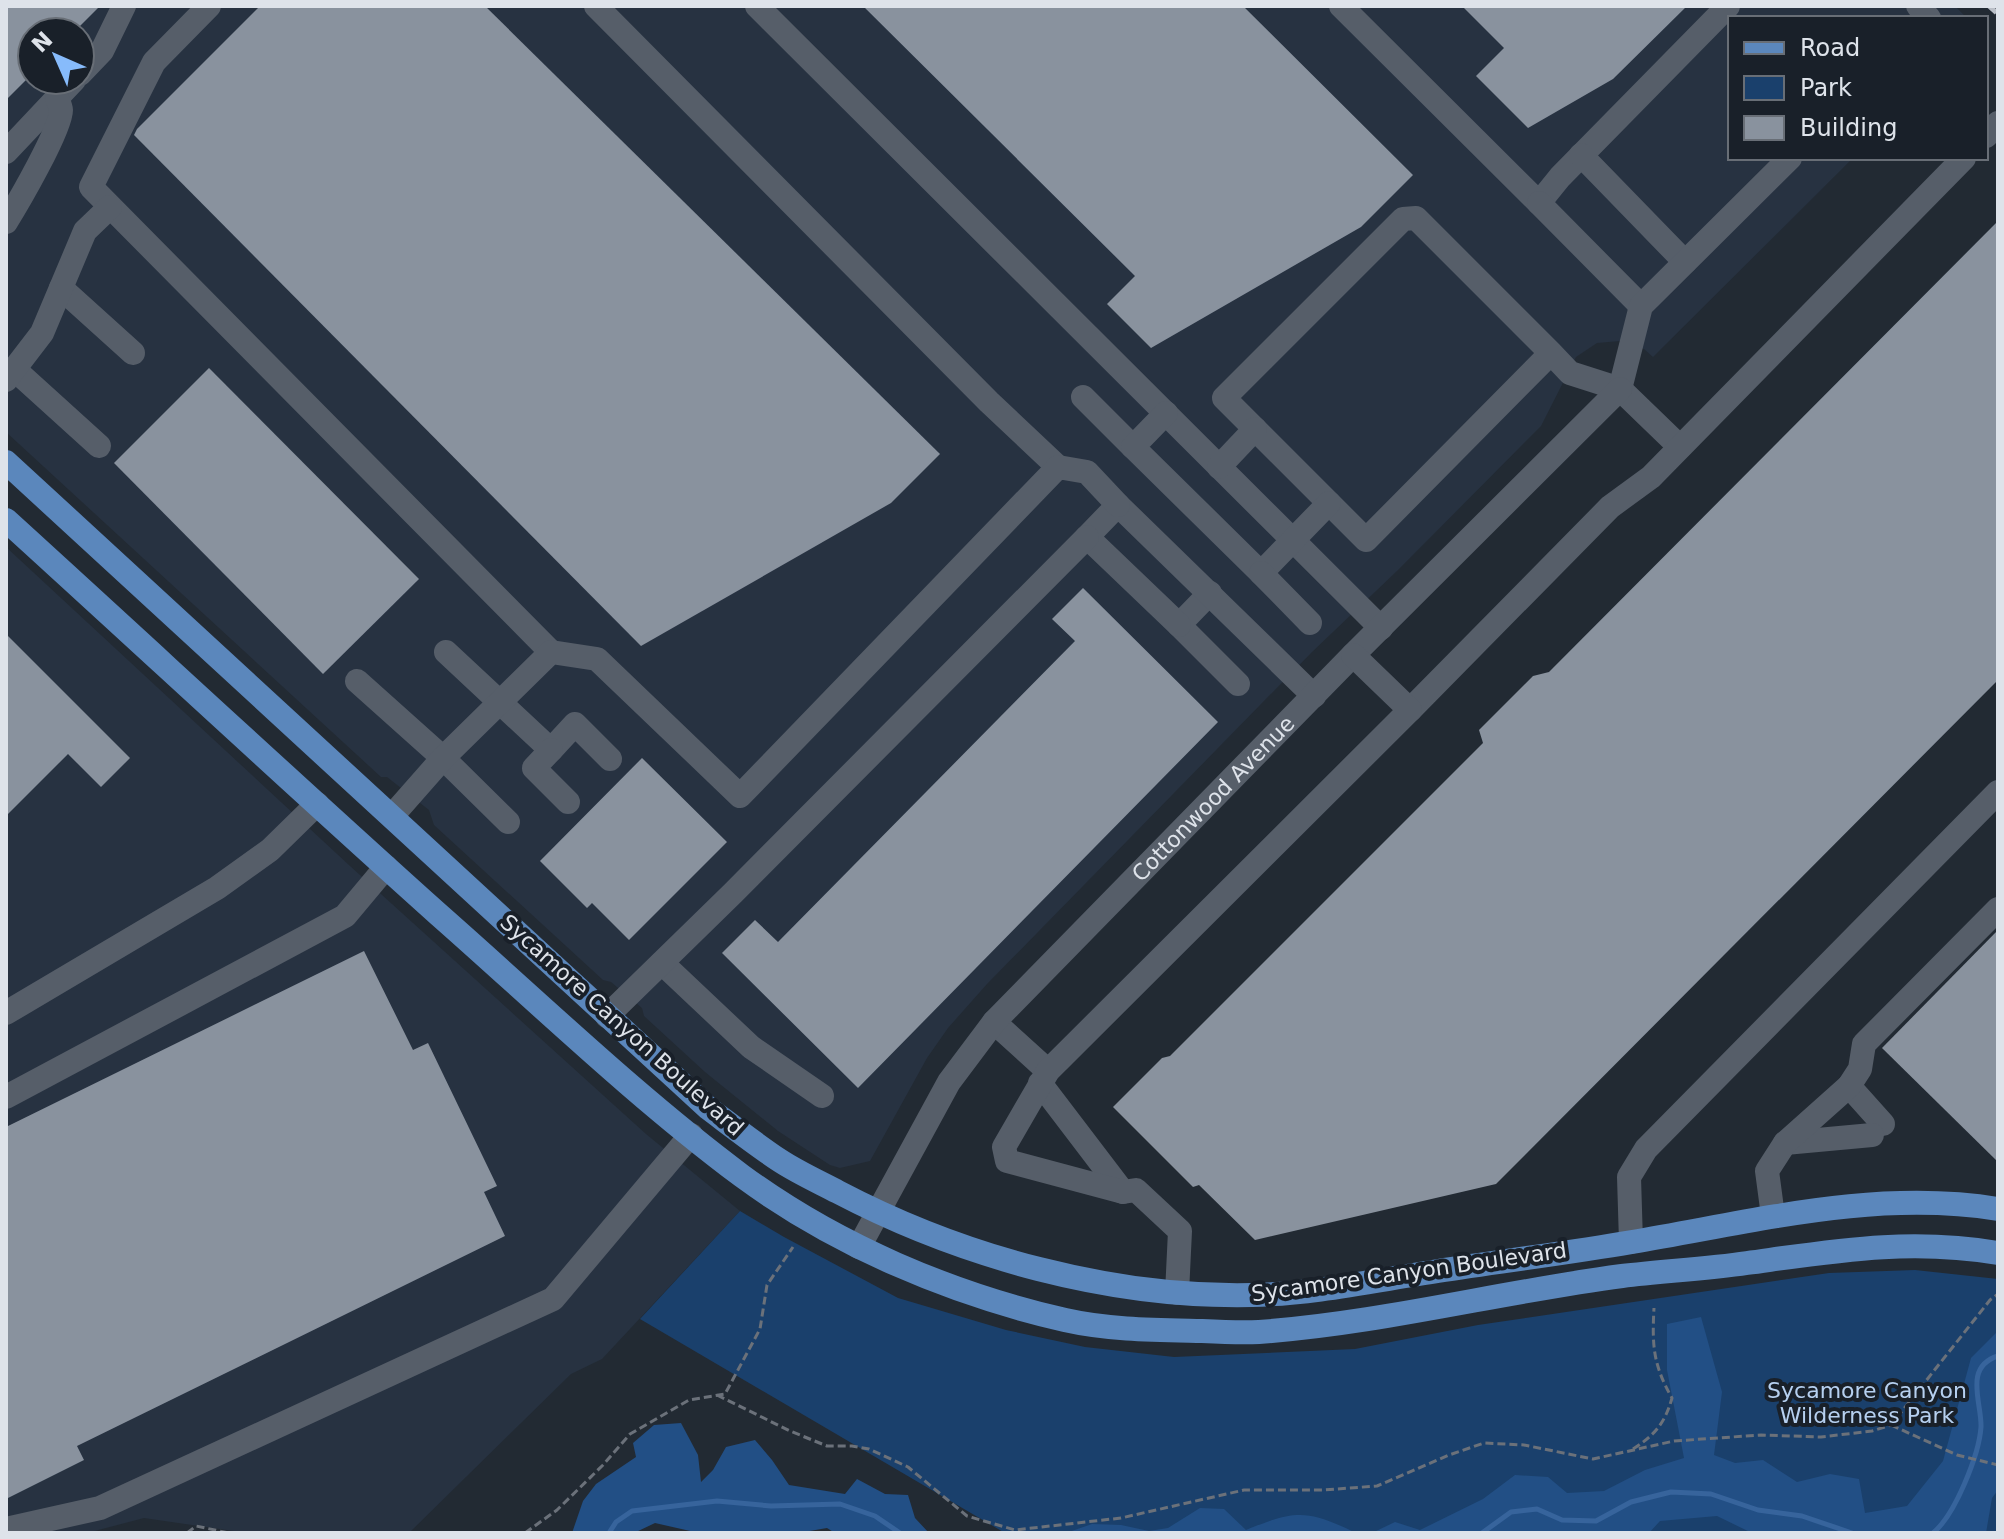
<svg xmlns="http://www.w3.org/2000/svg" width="2004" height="1539" viewBox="0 0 2004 1539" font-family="'DejaVu Sans',sans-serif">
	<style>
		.built { fill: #273241; fill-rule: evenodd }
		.green { fill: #1a406c }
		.forest { fill: #224f85 }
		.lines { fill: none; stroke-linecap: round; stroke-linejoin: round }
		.stream { stroke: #37649c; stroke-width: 5 }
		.building { fill: #89929e }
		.path { stroke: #6b717a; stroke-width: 3; stroke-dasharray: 8 4; stroke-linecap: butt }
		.minor { stroke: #565e69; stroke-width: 24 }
		.major { stroke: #5b87bc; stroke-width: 24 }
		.rail { stroke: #babfc7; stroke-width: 5; stroke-dasharray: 10 10; stroke-linecap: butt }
		.labels { text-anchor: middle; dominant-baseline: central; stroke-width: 8; stroke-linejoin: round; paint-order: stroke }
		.street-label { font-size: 22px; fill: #dee3ea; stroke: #192029 }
		.park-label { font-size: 22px; fill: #b6d0f0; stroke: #192029 }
	</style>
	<rect width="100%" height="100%" fill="#222a33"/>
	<g class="built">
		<path d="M6 6H1955L1967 18H1730V158H1853L1653 357 1644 349 1620 341 1597 343 1576 357 1541 426 1398 570 1312 652 987 984 948 1028 927 1058 870 1161 840 1168 830 1165 778 1131 705 1072 644 1016 642 1008 611 982 603 980 434 825 429 810 387 777H381L6 432ZM32 32H80V80H32Z"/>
		<path d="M6 547 350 866 646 1134 740 1211 602 1359 571 1374 409 1533H247L144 1518 87 1533H6Z"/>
	</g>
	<path class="green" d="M740 1211 784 1237 898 1298 1006 1330 1085 1347 1174 1357 1355 1349 1478 1325 1829 1273 1915 1270 1998 1279V1533H1005L640 1319Z"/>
	<g class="forest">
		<path d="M1701 1317 1722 1392 1714 1455 1735 1463 1763 1460 1797 1482 1830 1474 1859 1479 1865 1513 1907 1506 1943 1461 1971 1358 1998 1331V1490L1992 1498 1986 1533H1752L1717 1516 1660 1521 1649 1533H1372L1395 1522 1420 1530 1483 1499 1515 1475 1548 1477 1567 1493 1604 1491 1645 1470 1684 1458 1667 1370V1324Z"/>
		<path d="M681 1423 698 1455 701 1482 713 1470 726 1447 755 1440 772 1460 789 1485 845 1494 857 1479 885 1494 908 1495 915 1518 929 1533H835L827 1528 798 1533H699L655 1523 634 1533H572L583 1501 596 1484 636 1457 633 1443 654 1425Z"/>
		<path d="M1200 1508 1224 1509 1246 1530C1295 1510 1307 1509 1356 1533H1066L1092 1524 1121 1525 1149 1531 1168 1528Z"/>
	</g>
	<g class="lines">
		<g class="stream">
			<path d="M609 1533 616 1522 632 1511 717 1501 771 1506 840 1504 875 1516 900 1533"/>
			<path d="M1482 1533 1511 1512 1537 1509 1562 1520 1596 1521 1631 1502 1671 1492 1711 1494 1758 1510 1802 1516 1852 1533"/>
			<path d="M1933 1533C1955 1515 1979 1455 1981 1427 1982 1403 1963 1367 1998 1356"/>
		</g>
	</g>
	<g class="building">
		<path d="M6 6H100L74 32H32V74L6 100Z"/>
		<path d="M260 6H485L940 454 891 503 641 646 134 135 137 129Z"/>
		<path d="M863 6H1243L1413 175 1361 227 1151 348 1107 304 1135 276Z"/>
		<path d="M1462 6H1687L1613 79 1528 128 1476 76 1504 48Z"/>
		<path d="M1998 221V680L1496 1184 1255 1240 1199 1185 1193 1187 1113 1107 1162 1058 1170 1056 1483 743 1479 730 1533 676 1549 672Z"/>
		<path d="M209 368 419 579 323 674 114 463Z"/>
		<path d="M1083 588 1218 722 858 1088 722 953 755 920 778 942 1075 641 1052 619Z"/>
		<path d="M6 634 130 758 101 787 68 754 6 816Z"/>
		<path d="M642 758 727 842 629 940 592 903 587 908 540 861Z"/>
		<path d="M1998 930V1162L1882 1048Z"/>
		<path d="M364 951 413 1050 428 1043 497 1186 484 1192 505 1236 77 1446 84 1460 6 1499V1127Z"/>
	</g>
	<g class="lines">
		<g class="path">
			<path d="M717 1395 790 1431 827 1446H852L869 1449 908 1467 967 1516 1015 1530 1121 1518 1244 1490H1323L1377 1486 1449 1455 1484 1443 1524 1445 1593 1459 1674 1441 1761 1435 1821 1437 1872 1431 1891 1425 1990 1300 1998 1294"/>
			<path d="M1891 1425 1957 1455 1998 1465"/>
			<path d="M1633 1449C1655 1435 1665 1423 1672 1398 1653 1365 1652 1345 1654 1308"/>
			<path d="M187 1533 196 1526 229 1533"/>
			<path d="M525 1533 557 1510 603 1465 630 1434 689 1400 725 1394 760 1329 767 1285 793 1247"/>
		</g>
		<g class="minor">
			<path d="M209 6 154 62 91 187 551 652"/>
			<path d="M596 6 989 402 1058 467"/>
			<path d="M757 6 1381 628"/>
			<path d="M1341 6 1539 203 1560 177 1728 6"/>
			<path d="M1918 6 1929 18"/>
			<path d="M80 74 102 51 124 6"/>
			<path d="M1986 136 1998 123"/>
			<path d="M6 152 74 80"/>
			<path d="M1581 155 1685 262"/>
			<path d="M1539 203 1641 306"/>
			<path d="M6 222C18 203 61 129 61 110 61 107 58 101 57 98"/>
			<path d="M61 288 133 353"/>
			<path d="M1551 353 1366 540 1224 398 1403 219 1416 218 1551 353 1570 373 1620 389 1680 447"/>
			<path d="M14 369 99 446"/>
			<path d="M6 380 42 333 85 231 110 207"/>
			<path d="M1620 389 1641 306 1790 158"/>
			<path d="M1083 397 1133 447"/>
			<path d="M1166 413 1133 447 1261 573 1329 503"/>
			<path d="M1219 467 1255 429"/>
			<path d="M1261 573 1310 623"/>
			<path d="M1210 593 1179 625 1238 684"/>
			<path d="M1179 625 1087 537 1118 505 1314 696"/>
			<path d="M446 652 551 750 575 724 610 759"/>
			<path d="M357 681 443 758 508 822"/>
			<path d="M1410 710 1610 507 1651 477 1964 158"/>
			<path d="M551 750 534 768 568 802"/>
			<path d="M392 816 443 758 551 652 597 659 740 796 1058 467 1087 472 1118 505"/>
			<path d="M662 963 751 1047 822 1096"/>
			<path d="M6 1013 217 888 270 850 317 804"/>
			<path d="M607 1016 733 893 1087 537"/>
			<path d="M994 1022 1048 1071"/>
			<path d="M1040 1083 1123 1192"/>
			<path d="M1849 1086 1883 1124"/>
			<path d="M6 1097 345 916 386 867"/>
			<path d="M1785 1143 1872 1135"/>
			<path d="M1773 1216 1767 1171 1785 1143 1849 1086 1860 1069 1864 1044 1998 909"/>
			<path d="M1631 1242 1629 1177 1646 1149 1998 792"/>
			<path id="s1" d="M859 1247 949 1082 994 1022 1353 655 1620 389"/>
			<path d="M1177 1293 1180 1231 1136 1190 1123 1192 1007 1161 1004 1147 1048 1071 1410 710 1353 655"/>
			<path d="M6 1529 100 1508 553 1299 691 1135"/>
		</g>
		<g class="major">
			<path d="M6 462 708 1108C732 1126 755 1144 779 1160 797 1172 819 1182 838 1192 962 1257 1111 1298 1252 1295 1314 1294 1377 1280 1438 1271 1503 1261 1568 1253 1632 1242 1753 1222 1874 1189 1998 1209"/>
			<path d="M6 520C150 651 293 784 438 914 538 1002 635 1096 742 1176 836 1245 951 1294 1065 1320 1109 1330 1157 1330 1202 1331 1221 1332 1240 1333 1259 1332 1382 1323 1500 1292 1622 1276 1663 1271 1706 1269 1747 1263 1835 1251 1909 1238 1998 1253"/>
		</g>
		<path class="rail" d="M1989 6 1998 14"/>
	</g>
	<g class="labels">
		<g class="street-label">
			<text stroke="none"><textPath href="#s1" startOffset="576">Cottonwood Avenue</textPath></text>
			<text transform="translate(622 1025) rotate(42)">Sycamore Canyon Boulevard</text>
			<text transform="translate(1409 1272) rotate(-8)">Sycamore Canyon Boulevard</text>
		</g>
		<g class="park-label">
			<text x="1867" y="1390">Sycamore Canyon<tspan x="1867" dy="25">Wilderness Park</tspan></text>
		</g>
	</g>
	<rect width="2004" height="1539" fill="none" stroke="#dee3ea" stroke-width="16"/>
	<rect x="1728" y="16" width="260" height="144" fill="#192029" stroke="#686e76" stroke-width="2"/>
	<rect x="1744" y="42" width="40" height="12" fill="#5b87bc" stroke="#686e76" stroke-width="2"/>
	<text x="1800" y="56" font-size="24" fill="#dee3ea">Road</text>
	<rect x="1744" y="76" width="40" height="24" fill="#1a406c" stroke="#686e76" stroke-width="2"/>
	<text x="1800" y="96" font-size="24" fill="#dee3ea">Park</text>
	<rect x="1744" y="116" width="40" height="24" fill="#89929e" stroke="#686e76" stroke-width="2"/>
	<text x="1800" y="136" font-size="24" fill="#dee3ea">Building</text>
	<g transform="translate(56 56) rotate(315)"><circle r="38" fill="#192029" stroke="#686e76" stroke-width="2"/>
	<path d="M0-6L14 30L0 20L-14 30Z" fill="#87bbfb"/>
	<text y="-12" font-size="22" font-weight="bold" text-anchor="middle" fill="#dee3ea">N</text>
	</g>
</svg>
